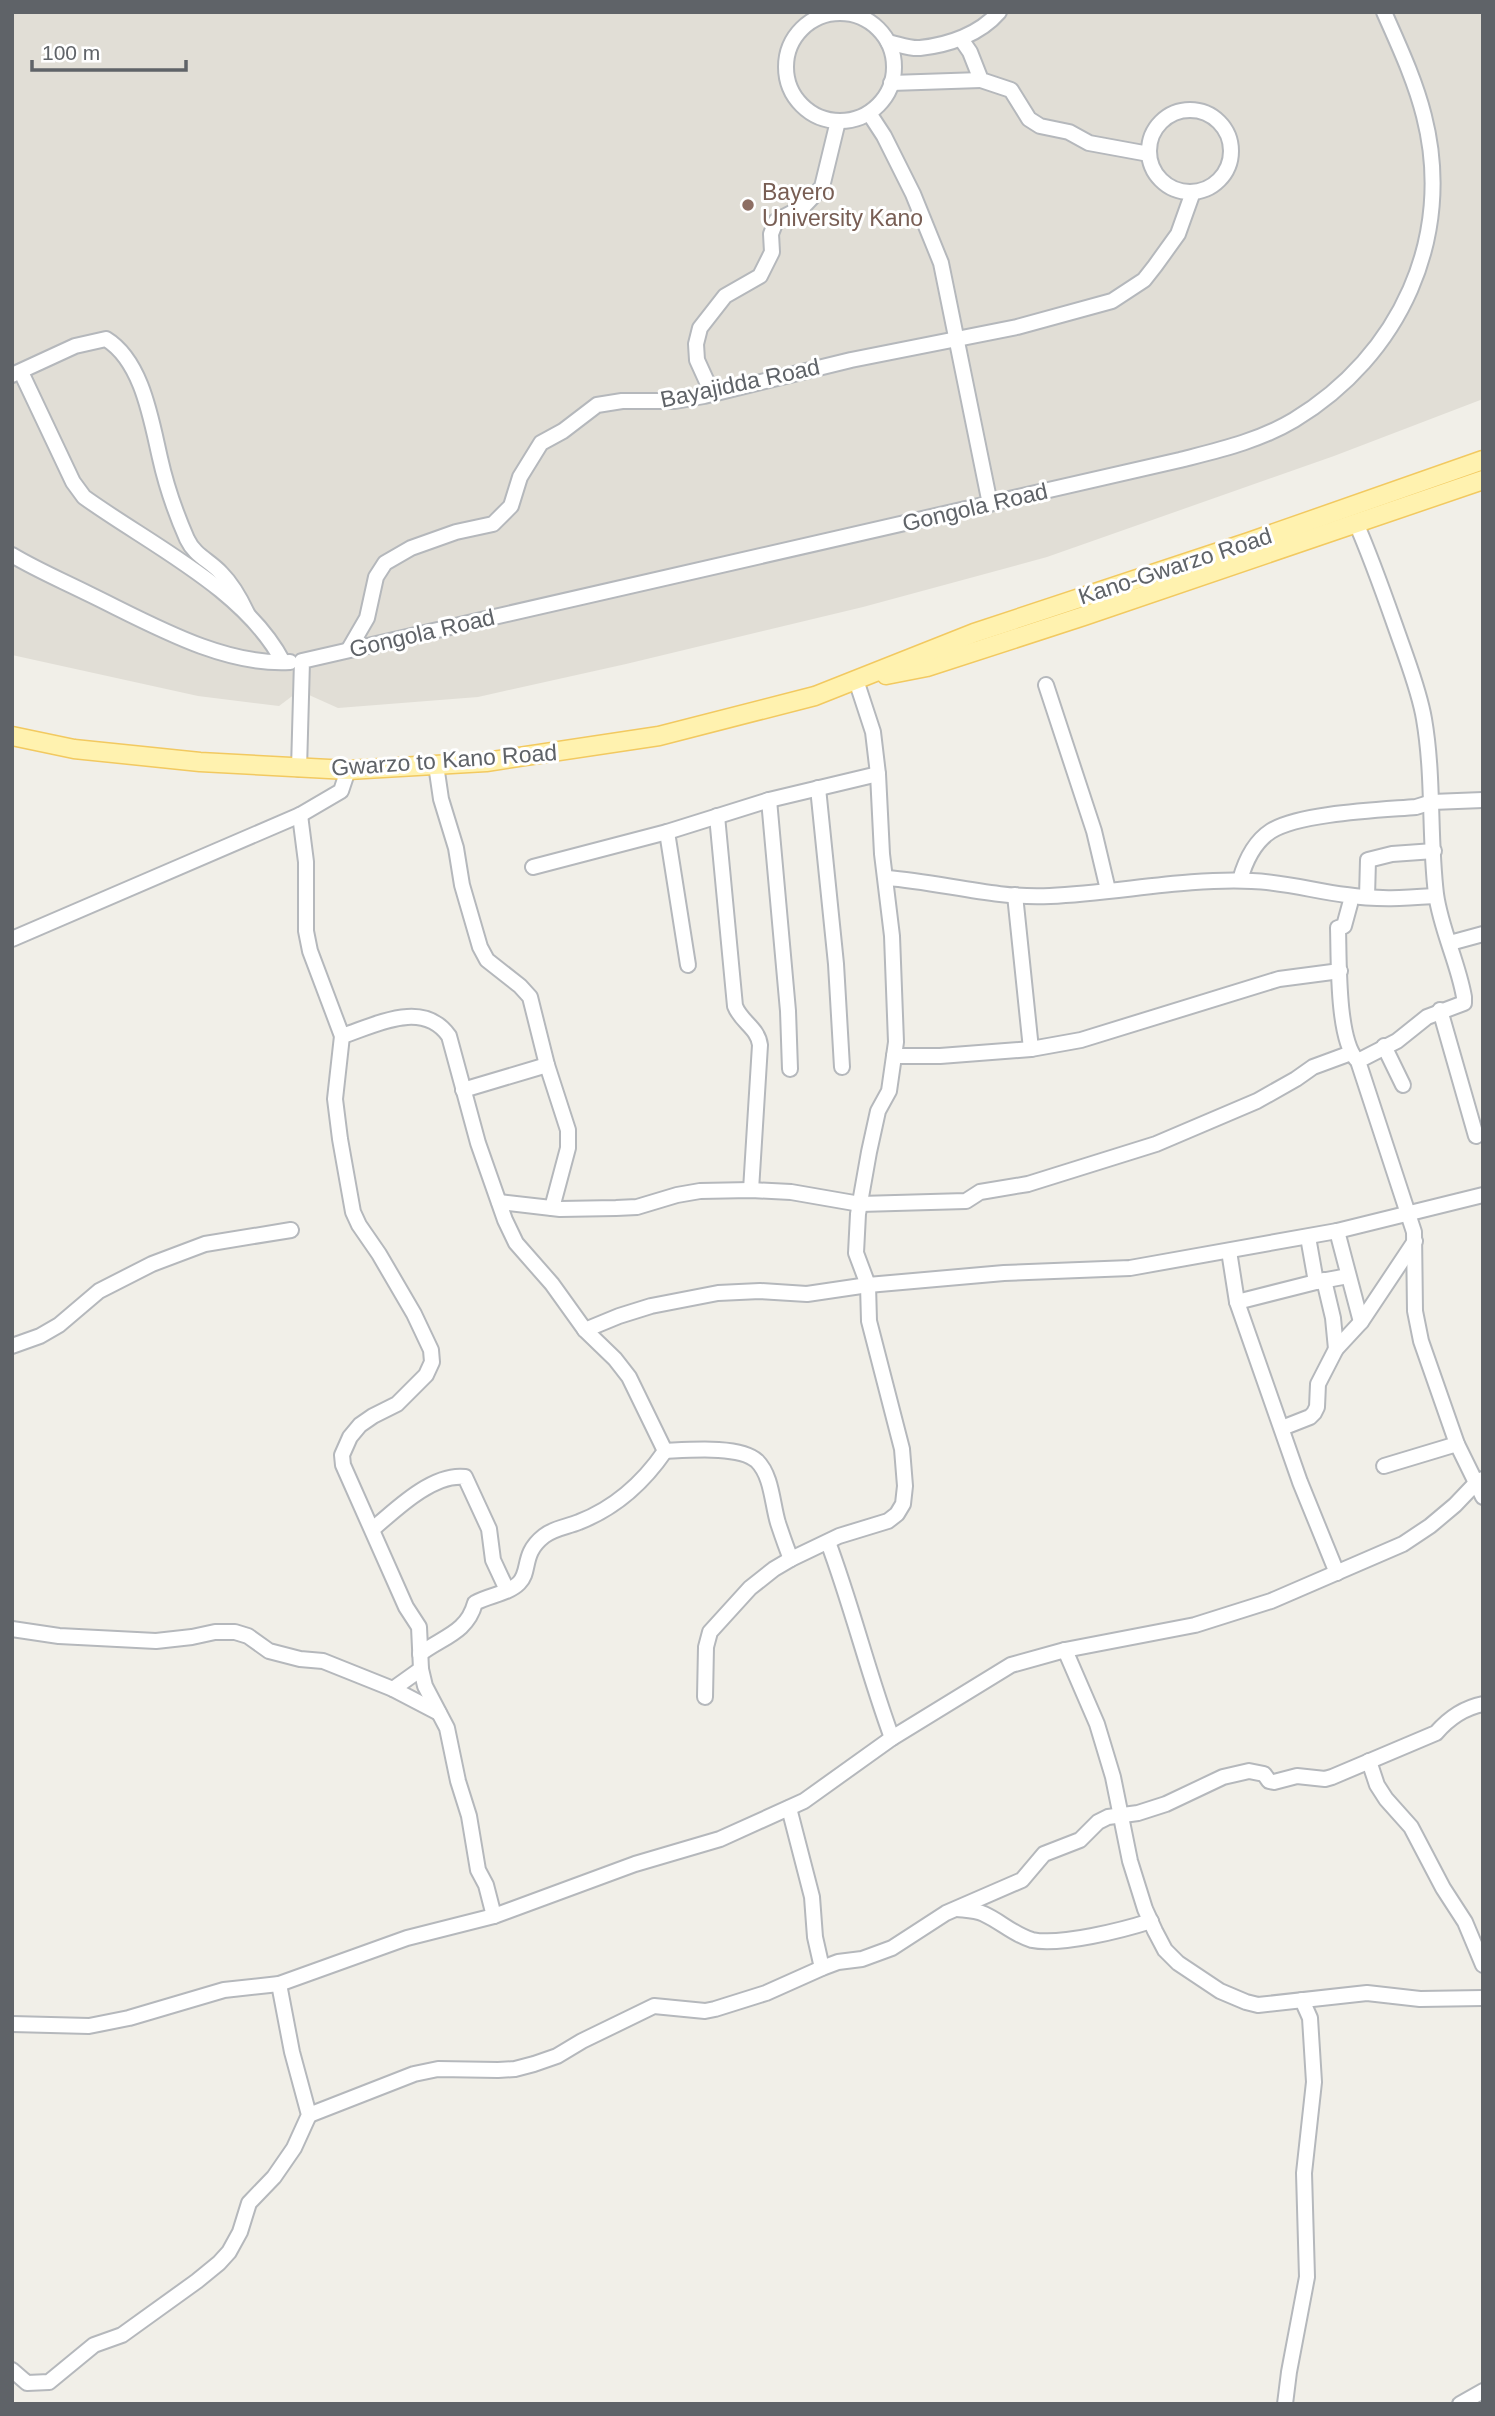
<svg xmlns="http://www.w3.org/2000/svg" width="1495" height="2416" viewBox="0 0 1495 2416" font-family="Arial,sans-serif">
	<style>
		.education { fill: #e1ded6 }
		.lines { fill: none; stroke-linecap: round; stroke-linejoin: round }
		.minor-casing { stroke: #b5b8bc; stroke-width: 18 }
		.major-casing { stroke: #f2c960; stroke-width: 21 }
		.minor { stroke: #fff; stroke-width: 14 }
		.major { stroke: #fff2af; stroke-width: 18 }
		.education-dot { fill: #8d6e63; stroke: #fff; stroke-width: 2.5 }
		.labels { text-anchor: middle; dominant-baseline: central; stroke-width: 6; stroke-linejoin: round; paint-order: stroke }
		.education-label { font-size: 23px; fill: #785e54; stroke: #fff; text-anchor: start }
		.street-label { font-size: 23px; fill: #5f6368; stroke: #fff }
	</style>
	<rect width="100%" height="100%" fill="#f1efe8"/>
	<path class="education" d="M12 12H1483V399L1334 456 1047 557 863 607 626 664 478 697 338 708 309 695 295 694 279 706 198 696 12 655Z"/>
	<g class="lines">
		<g class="minor-casing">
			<g id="minor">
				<circle cx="840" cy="67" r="54"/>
				<path d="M961 39 970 52 981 80 1011 90 1029 119 1040 126 1069 132 1089 143 1149 154"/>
				<path d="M888 42C898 44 910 49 920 48 949 45 980 34 999 12"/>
				<path d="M891 83 981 80"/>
				<circle cx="1190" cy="151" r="41"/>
				<path d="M869 113 884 136 913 194 941 263 990 504"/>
				<path d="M21 372 73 482 84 497C149 544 245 589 283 662"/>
				<path d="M12 375 75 346 106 339C142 361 151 419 160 458 166 485 176 514 187 539 195 556 209 560 221 573 232 584 240 598 247 613"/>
				<path d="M712 393 697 360 696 344 700 328 725 296 760 276 772 252 771 234 776 221 803 207 822 187 838 121"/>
				<path d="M1356 523C1374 564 1388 606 1403 648 1411 671 1420 695 1424 719 1434 777 1429 836 1436 894 1441 930 1458 962 1464 997V1003L1427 1017 1397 1041 1358 1061 1414 1232 1415 1311 1421 1341 1457 1444 1483 1497"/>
				<path d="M12 555C37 570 63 581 89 594 149 623 222 666 290 662"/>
				<path d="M349 649 367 618 376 577 385 563 411 548 456 532 493 524 511 506 520 477 541 443 563 431 597 405 622 401H675L704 396 851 360 1017 327 1112 301 1144 280 1155 266 1178 234 1193 192"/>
				<path d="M1046 685 1094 831 1108 890"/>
				<path d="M436 765 441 799 456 848 462 885 480 947 487 960 520 986 530 997 547 1065 568 1130V1148L552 1208"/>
				<path d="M299 769 302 661 1180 460C1219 450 1259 441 1294 420 1400 356 1455 237 1424 116 1415 80 1399 46 1384 12"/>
				<path d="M818 788 836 964 842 1067"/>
				<path d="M769 800 788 1011 790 1069"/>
				<path d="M300 815 306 862V931L310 951 342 1036 335 1099 340 1139 353 1212 359 1225 379 1254 414 1314 431 1350 432 1362 426 1375 397 1404 373 1416 360 1425 350 1437 342 1455 343 1465 406 1607 419 1627 421 1669 425 1686 447 1728 458 1781 469 1816 478 1870 486 1885 494 1916"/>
				<path d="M717 816 735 1006C741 1022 758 1028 760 1045L751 1190"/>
				<path d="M667 832 688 965"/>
				<path d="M533 867 667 832 769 800 878 774"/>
				<path d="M887 878C941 882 995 899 1050 896 1118 893 1184 878 1252 881 1284 882 1315 891 1346 895 1377 900 1406 898 1436 896"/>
				<path d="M1240 880C1245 862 1254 842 1271 831 1300 813 1380 810 1416 807L1432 802 1483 800"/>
				<path d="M1015 895 1031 1049"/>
				<path d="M1367 897 1368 860 1392 854 1434 851"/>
				<path d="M1350 904 1344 926 1338 928C1339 959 1337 1037 1356 1059"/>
				<path d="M12 939 300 815 341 791 348 770"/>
				<path d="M1450 943 1483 934"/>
				<path d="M1440 1010 1476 1136"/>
				<path d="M342 1036C376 1025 423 999 449 1036L478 1143 505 1220 516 1243 552 1284 585 1330 615 1359 629 1377 665 1451"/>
				<path d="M1384 1046 1403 1085"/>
				<path d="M894 1056H940L1031 1049 1081 1040 1279 979 1340 971"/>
				<path d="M463 1090 547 1065"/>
				<path d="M499 1202 560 1209 616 1208 637 1207 677 1195 700 1191 751 1190 791 1192 860 1204 966 1201 980 1192 1028 1184 1156 1144 1257 1101 1296 1079 1313 1067 1351 1053"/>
				<path d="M1337 1231 1361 1322"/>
				<path d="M1308 1237 1316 1282"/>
				<path d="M1229 1251 1237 1302 1300 1482 1337 1573"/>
				<path d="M1324 1280 1333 1318 1336 1349"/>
				<path d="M1237 1302 1316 1282 1348 1276"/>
				<path d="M585 1330 619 1316 651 1306 718 1293 760 1291 807 1294 868 1285 1004 1273 1130 1268 1337 1231 1483 1195"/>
				<path d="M12 1346 40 1336 59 1325 99 1291 152 1264 205 1244 291 1230"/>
				<path d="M1282 1428 1310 1417 1314 1413 1317 1407 1318 1384 1336 1349 1361 1322 1415 1241"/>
				<path d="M665 1451C687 1450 740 1445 757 1461 772 1476 772 1503 778 1523 782 1535 786 1547 791 1559"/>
				<path d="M1384 1466 1457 1444"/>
				<path d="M373 1529C396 1509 433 1473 465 1477L489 1529 493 1560 507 1590"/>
				<path d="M828 1542C852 1606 868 1673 892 1738"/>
				<path d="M12 1629 59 1636 156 1641 192 1637 215 1632H235L248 1636 269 1651 300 1659 323 1661 393 1689 439 1713"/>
				<path d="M1065 1650 1097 1724 1113 1777 1130 1861 1145 1909 1155 1931 1165 1950 1178 1963 1220 1991 1246 2002 1258 2005 1367 1993 1420 1999 1483 1998"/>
				<path d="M420 1654C442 1637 467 1633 475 1603 489 1595 508 1594 519 1583 531 1571 521 1554 544 1536 554 1528 567 1527 579 1522 615 1508 643 1483 665 1451"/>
				<path d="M393 1689 421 1669"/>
				<path d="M705 1697 706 1647 710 1632 750 1588 774 1569 791 1559 839 1536 888 1521 897 1514 903 1504 905 1486 902 1449 869 1321 868 1285 856 1253 858 1214 869 1152 878 1111 889 1091 896 1042 892 936 882 854 878 774 873 732 856 680"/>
				<path d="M1369 1761 1377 1785 1386 1799 1411 1827 1443 1888 1465 1922 1483 1965"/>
				<path d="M789 1808 812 1897 815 1937 822 1968"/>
				<path d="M957 1909C965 1910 976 1910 984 1914 1000 1921 1014 1935 1032 1940 1060 1946 1123 1930 1151 1921"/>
				<path d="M12 2024 89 2026 129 2018 224 1990 279 1984 407 1938 494 1916 635 1864 720 1839 804 1801 892 1738 1011 1665 1065 1650 1195 1625 1271 1601 1403 1544 1430 1526 1455 1505 1475 1484 1483 1479"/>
				<path d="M309 2115 414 2074 438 2069 498 2070 515 2069 534 2064 557 2056 582 2041 654 2006 705 2011 715 2009 766 1993 822 1968 838 1962 862 1959 892 1948 946 1913 1022 1880 1044 1854 1080 1840 1098 1822 1108 1817 1138 1813 1166 1804 1223 1777 1249 1771 1264 1774 1269 1781 1274 1782 1297 1776 1325 1779 1332 1777 1436 1733C1449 1718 1463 1708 1483 1704"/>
				<path d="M12 2370 27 2383 49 2382 94 2345 122 2335 197 2281 219 2263 229 2252 240 2232 249 2203 274 2177 294 2148 309 2115 292 2052 279 1984"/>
				<path d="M1285 2404 1289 2372 1307 2277 1304 2173 1314 2082 1310 2018 1302 2000"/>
				<path d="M1460 2404 1483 2391"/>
			</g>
		</g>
		<g class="major-casing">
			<g id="major">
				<path d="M886 675 927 667 1084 616 1483 480"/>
				<path d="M12 736 74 749 200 762 348 770 486 762 659 736 815 696 974 633 1249 542 1483 460"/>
			</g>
		</g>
		<use href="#minor" class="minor"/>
		<use href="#major" class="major"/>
	</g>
	<circle class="education-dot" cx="748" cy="205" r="7"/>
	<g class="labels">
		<g class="education-label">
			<text x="762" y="192">Bayero<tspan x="762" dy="26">University Kano</tspan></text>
		</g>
		<g class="street-label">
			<text transform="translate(740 383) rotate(-12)">Bayajidda Road</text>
			<text transform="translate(975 507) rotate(-13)">Gongola Road</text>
			<text transform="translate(1175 566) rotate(-18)">Kano-Gwarzo Road</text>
			<text transform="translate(422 633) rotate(-13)">Gongola Road</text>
			<text transform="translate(444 760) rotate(-4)">Gwarzo to Kano Road</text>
		</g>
	</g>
	<rect width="1495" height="2416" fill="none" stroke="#5f6368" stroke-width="28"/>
	<path d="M32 60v10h154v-10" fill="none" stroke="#5f6368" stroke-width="3.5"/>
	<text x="42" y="60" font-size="21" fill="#5f6368" stroke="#ffffff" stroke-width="5" paint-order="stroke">100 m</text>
</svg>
